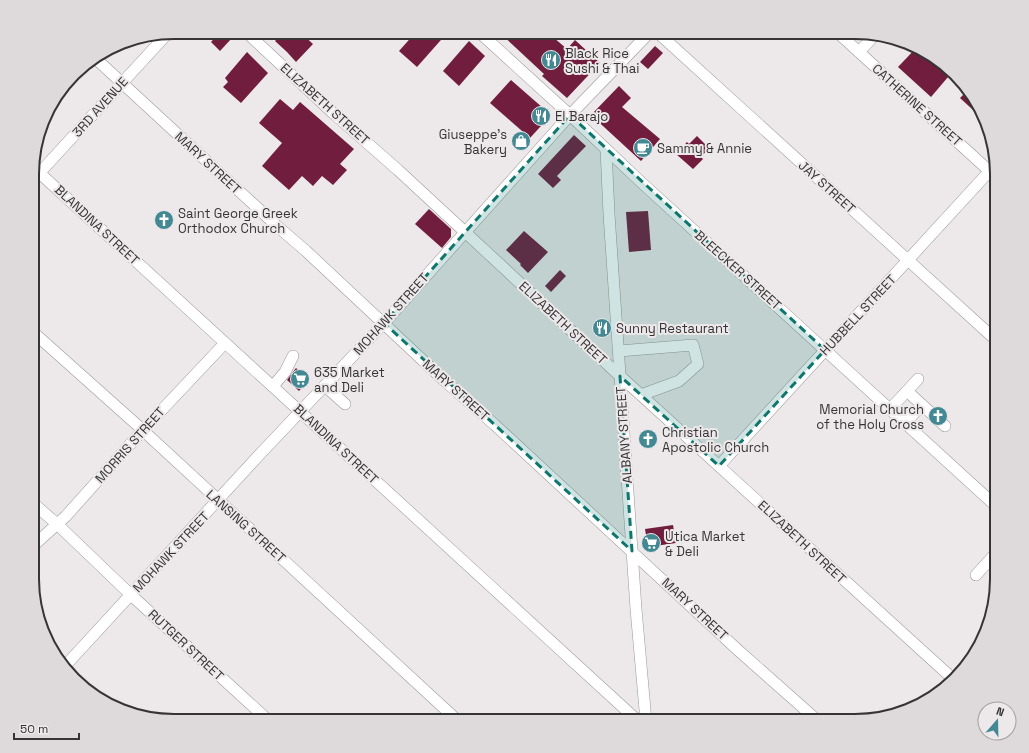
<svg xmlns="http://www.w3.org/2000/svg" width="1029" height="753" viewBox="0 0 1029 753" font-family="'Space Grotesk',sans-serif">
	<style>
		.building { fill: #711d3d }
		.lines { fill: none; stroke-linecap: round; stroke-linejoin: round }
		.minor-casing { stroke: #9c9899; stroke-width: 12 }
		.minor { stroke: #fff; stroke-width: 11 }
		.marked { fill: #0f766e; fill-opacity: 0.2; stroke: #0f766e; stroke-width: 3; stroke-dasharray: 8 5; stroke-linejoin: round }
		.labels { text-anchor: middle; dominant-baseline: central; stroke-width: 4; stroke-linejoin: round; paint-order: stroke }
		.poi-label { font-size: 13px; fill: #363434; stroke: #ede8e9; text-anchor: start }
		.street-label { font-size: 13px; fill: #363434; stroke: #ede8e9 }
		.rim { fill: none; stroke: #363434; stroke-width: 2 }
	</style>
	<rect width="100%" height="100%" fill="#ede8e9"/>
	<g class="building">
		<path d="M220 32H226L232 38 220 51 211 42Z"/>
		<path d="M283 32H300L313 44 296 62 287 52 275 41Z"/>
		<path d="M416 32H448L417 67 399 51Z"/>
		<path d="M499 32H547L567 49 575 40 600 63 567 98 542 76 544 74Z"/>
		<path d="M469 41 485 56 459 86 443 71Z"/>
		<path d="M655 46 663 53 648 69 640 62Z"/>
		<path d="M917 47 948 77 931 97 898 67Z"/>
		<path d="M247 52 268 73 241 103 223 87 228 82 225 78Z"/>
		<path d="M511 80 551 115 530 138 490 103Z"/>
		<path d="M619 86 631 98 622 107 660 139 641 161 591 115Z"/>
		<path d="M966 92 982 111 984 120 960 98Z"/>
		<path d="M280 99 293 110 300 102 354 149 340 164 347 170 333 185 322 176 313 186 302 176 289 190 262 166 282 143 259 123Z"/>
		<path d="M574 135 586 146 557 176 561 180 553 188 538 174Z"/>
		<path d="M697 136 709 148 701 157 703 159 693 169 676 154 687 142 689 144Z"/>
		<path d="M429 209 451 229V237L442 248 415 224Z"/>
		<path d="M648 211 651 250 629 252 626 212Z"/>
		<path d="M524 231 548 252 528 273 520 265 521 264 506 250Z"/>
		<path d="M560 270 566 276 551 292 545 286Z"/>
		<path d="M296 368 309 379 299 391 287 380Z"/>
		<path d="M673 525 676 543 648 547 645 529Z"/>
	</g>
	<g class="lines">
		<g class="minor-casing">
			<g id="minor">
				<path d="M246 32 333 113 398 170 465 232 620 376 952 678"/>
				<path d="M479 32 570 115 642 183 997 507"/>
				<path d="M657 32 997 341"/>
				<path d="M837 32 997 178"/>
				<path d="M859 52 875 35"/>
				<path d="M95 58 277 226 306 251 446 382 495 425 739 651 818 721"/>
				<path d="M606 149 609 214 636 609 646 721"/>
				<path d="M33 167 638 721"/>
				<path d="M33 180 168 33"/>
				<path d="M33 332 136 424 458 721"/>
				<path d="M619 351 693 345 698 364 679 381 641 395"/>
				<path d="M273 386 285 372 293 356"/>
				<path d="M325 386 345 404"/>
				<path d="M907 391 918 379"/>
				<path d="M890 409 907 391 945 426"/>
				<path d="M905 423 922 405"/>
				<path d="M719 466 996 164"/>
				<path d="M33 503 58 525 131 595 269 721"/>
				<path d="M33 546 66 516 142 431 225 343"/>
				<path d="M976 575 997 552"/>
				<path d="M65 666 261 453 384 323 570 115 650 32"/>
			</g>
		</g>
		<use href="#minor" class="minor"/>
	</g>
	<path class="marked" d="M570 115 825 350 719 466 620 376 632 551 384 323Z"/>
	<defs>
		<g id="restaurant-disc" transform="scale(1)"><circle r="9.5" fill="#438994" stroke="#ede8e9"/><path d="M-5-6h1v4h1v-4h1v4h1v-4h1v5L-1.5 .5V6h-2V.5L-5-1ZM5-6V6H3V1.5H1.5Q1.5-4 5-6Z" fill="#fff"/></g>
		<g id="shop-disc" transform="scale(1)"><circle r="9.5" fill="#438994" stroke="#ede8e9"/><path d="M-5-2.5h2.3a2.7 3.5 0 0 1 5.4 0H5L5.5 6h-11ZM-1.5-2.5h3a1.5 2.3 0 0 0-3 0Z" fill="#fff"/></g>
		<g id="cafe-disc" transform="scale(1)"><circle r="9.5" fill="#438994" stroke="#ede8e9"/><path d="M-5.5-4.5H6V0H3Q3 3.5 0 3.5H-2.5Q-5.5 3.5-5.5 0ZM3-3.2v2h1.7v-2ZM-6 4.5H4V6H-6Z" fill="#fff"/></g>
		<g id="church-disc" transform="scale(1)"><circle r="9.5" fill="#438994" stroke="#ede8e9"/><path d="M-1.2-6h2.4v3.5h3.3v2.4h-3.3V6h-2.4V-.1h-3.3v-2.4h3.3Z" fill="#fff"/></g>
		<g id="supermarket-disc" transform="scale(1)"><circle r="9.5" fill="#438994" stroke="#ede8e9"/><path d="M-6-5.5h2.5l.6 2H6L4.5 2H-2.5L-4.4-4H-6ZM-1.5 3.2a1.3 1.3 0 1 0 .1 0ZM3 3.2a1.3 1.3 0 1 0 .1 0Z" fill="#fff"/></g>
	</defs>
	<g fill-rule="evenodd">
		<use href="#restaurant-disc" x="551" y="60"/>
		<use href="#restaurant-disc" x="541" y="116"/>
		<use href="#shop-disc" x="521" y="141"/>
		<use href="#cafe-disc" x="643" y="148"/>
		<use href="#church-disc" x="164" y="220"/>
		<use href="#restaurant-disc" x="602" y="328"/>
		<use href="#supermarket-disc" x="300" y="379"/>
		<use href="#church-disc" x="938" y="416"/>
		<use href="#church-disc" x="648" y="439"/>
		<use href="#supermarket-disc" x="651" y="543"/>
	</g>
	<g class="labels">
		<g class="poi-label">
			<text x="565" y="53">Black Rice<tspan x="565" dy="15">Sushi &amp; Thai</tspan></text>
			<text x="555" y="116">El Barajo</text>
			<text x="507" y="134" text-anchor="end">Giuseppe's<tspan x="507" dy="15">Bakery</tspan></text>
			<text x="657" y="148">Sammy &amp; Annie</text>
			<text x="178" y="213">Saint George Greek<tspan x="178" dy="15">Orthodox Church</tspan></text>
			<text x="616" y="328">Sunny Restaurant</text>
			<text x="314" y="372">635 Market<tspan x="314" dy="15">and Deli</tspan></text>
			<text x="924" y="409" text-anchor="end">Memorial Church<tspan x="924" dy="15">of the Holy Cross</tspan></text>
			<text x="662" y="432">Christian<tspan x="662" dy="15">Apostolic Church</tspan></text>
			<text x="665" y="536">Utica Market<tspan x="665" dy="15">&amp; Deli</tspan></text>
		</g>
		<g class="street-label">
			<text transform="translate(325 104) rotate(42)">ELIZABETH STREET</text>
			<text transform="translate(917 105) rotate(42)">CATHERINE STREET</text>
			<text transform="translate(100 107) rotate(-48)">3RD AVENUE</text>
			<text transform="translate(208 163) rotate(43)">MARY STREET</text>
			<text transform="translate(827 187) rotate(42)">JAY STREET</text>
			<text transform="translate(97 225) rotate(43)">BLANDINA STREET</text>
			<text transform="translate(738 270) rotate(42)">BLEECKER STREET</text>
			<text transform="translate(391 314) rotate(-48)">MOHAWK STREET</text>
			<text transform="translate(858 315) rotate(-47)">HUBBELL STREET</text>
			<text transform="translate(563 323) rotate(43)">ELIZABETH STREET</text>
			<text transform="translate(456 390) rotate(42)">MARY STREET</text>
			<text transform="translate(624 435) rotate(-94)">ALBANY STREET</text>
			<text transform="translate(336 444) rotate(43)">BLANDINA STREET</text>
			<text transform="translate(130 445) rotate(-48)">MORRIS STREET</text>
			<text transform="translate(246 526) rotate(42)">LANSING STREET</text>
			<text transform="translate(802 542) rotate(43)">ELIZABETH STREET</text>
			<text transform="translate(171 552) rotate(-47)">MOHAWK STREET</text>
			<text transform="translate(695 609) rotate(43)">MARY STREET</text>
			<text transform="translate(186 645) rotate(43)">RUTGER STREET</text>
		</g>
	</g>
	<path d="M0 0H1029V753H0ZM174 39H855A135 135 0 0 1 990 174V579A135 135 0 0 1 855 714H174A135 135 0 0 1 39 579V174A135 135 0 0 1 174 39Z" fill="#dedadb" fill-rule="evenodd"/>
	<path class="rim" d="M174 39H855A135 135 0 0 1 990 174V579A135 135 0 0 1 855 714H174A135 135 0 0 1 39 579V174A135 135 0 0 1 174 39Z"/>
	<g transform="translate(997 721) rotate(20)"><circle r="19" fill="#ede8e9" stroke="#a4a0a1"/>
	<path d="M0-3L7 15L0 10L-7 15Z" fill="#438994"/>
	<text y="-6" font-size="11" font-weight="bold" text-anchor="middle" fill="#363434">N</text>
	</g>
	<path d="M14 733v6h65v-6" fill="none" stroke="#363434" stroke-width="2"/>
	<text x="20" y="733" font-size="12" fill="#363434" stroke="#ede8e9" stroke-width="3" paint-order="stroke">50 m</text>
</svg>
